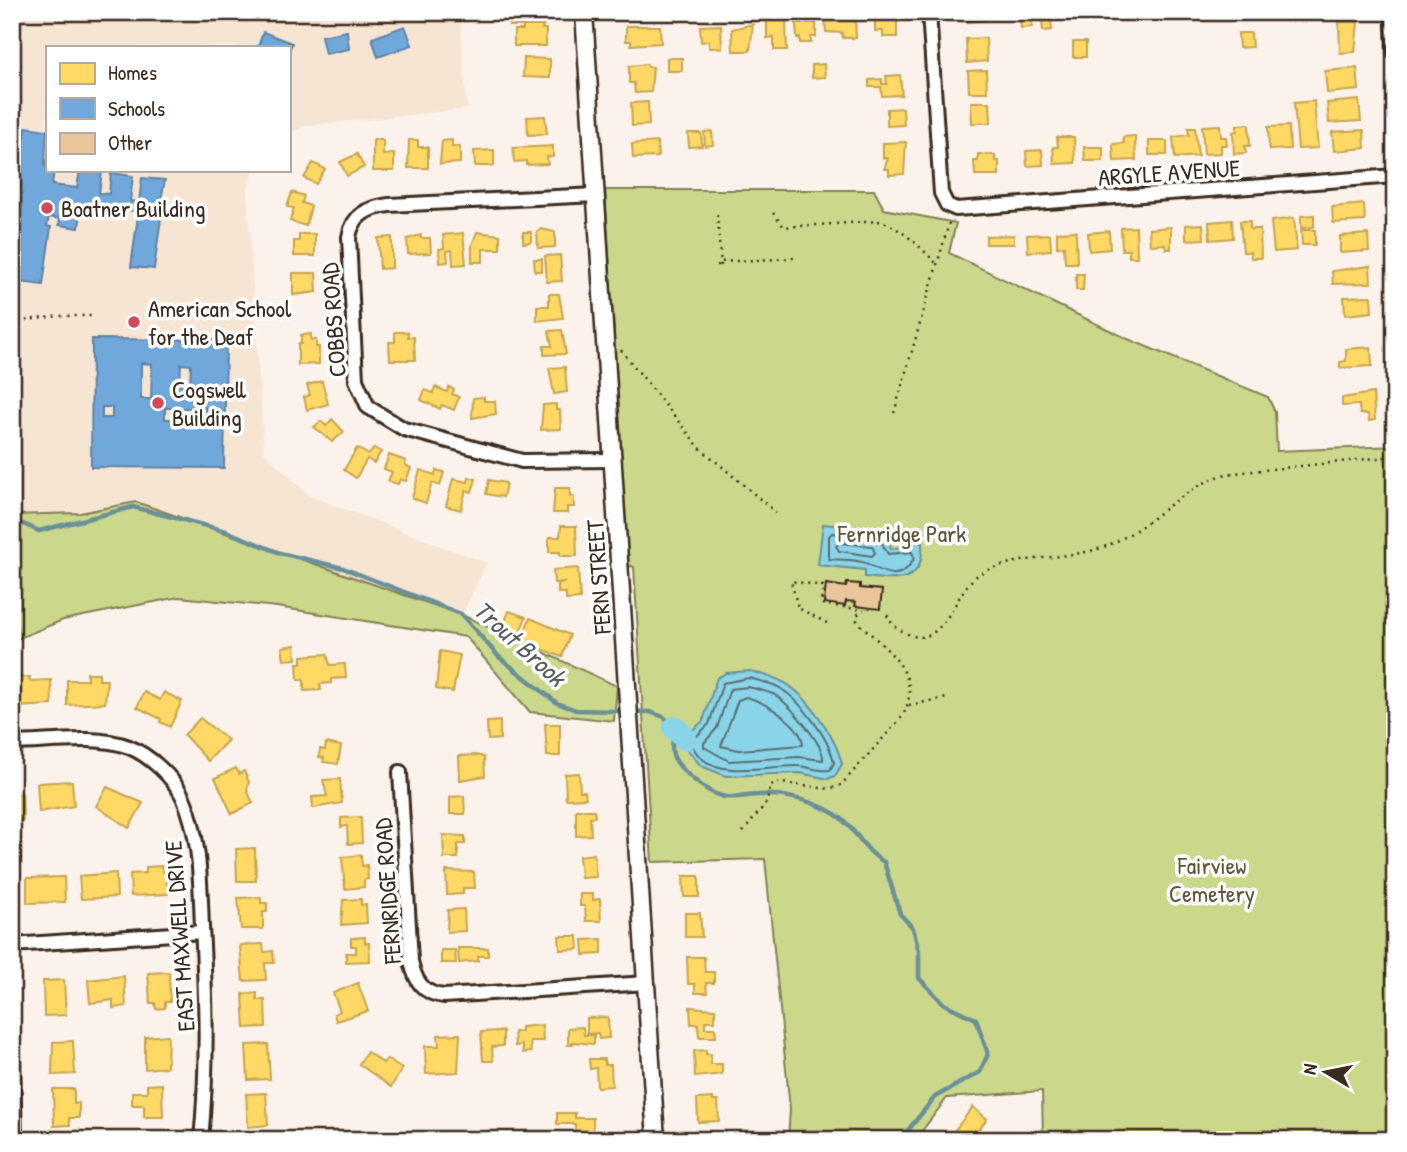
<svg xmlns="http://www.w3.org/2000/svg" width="1407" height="1152" viewBox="0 0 1407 1152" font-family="'Patrick Hand',sans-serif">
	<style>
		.built { fill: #f6e5d3 }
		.green { fill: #cbd78b; stroke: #838054; stroke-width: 2 }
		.water { fill: #89d4e9; stroke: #6a9098; stroke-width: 2 }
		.homes { fill: #ffd966; stroke: #c4a450; stroke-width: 2 }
		.schools { fill: #6fa8dc; stroke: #5f82a3; stroke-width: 2; fill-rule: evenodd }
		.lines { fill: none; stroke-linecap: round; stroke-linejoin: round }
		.shore { stroke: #5a6e6f; stroke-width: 2 }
		.stream { stroke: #6a9098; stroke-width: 4.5 }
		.river { stroke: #89d4e9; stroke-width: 24 }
		.building { fill: #eac49a; stroke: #3b2a1e; stroke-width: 2 }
		.minor-casing { stroke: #3b2a1e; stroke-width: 18 }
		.tertiary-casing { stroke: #3b2a1e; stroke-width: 21 }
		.path { stroke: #3b2a1e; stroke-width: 2.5; stroke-dasharray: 2 5; stroke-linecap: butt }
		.minor { stroke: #fff; stroke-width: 12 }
		.tertiary { stroke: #fff; stroke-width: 16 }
		.poi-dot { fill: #d1495b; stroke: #fff; stroke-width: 2.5 }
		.labels { text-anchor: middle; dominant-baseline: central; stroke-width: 7; stroke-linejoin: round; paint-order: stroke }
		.street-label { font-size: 24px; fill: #3b2a1e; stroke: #fff }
		.poi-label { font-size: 24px; fill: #3b2a1e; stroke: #fff; text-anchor: start }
		.park-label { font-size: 24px; fill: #5f5539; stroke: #fff }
		.water-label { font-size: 26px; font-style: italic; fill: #525d5b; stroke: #fff }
	</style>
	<rect width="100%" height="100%" fill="#fbf3eb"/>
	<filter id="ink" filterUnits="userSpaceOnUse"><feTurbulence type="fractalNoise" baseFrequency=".0143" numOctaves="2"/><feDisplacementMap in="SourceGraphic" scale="14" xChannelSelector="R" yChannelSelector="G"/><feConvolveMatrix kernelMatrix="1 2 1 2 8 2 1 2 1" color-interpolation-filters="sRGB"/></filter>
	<g filter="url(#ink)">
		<path class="built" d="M12 12H460L467 109 304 126 289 134V47H47V170H254L247 192 264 452 310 496 487 563 462 615 136 502 80 513 12 515Z"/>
		<g class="green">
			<path d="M605 190H874L884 209 956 223 949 253 1128 339 1268 397 1275 412 1277 451 1395 446V1140H1043L1042 1091 947 1098 915 1140H788L790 1109 765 859 652 862 634 567 628 565Z"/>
			<path d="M136 502 462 615 617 686 614 721 530 712 466 637 277 607 179 597 63 620 12 641V515L80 513Z"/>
		</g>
		<g class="water">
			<path d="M823 524 887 531 891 549 922 542C925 585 896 581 865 577V570L818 565Z"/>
			<path d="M750 671C760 674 772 676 781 681 806 692 836 738 842 764L835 776 828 779 800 773 726 776 701 766 680 741 703 721 717 678 726 673Z"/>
		</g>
		<g class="homes">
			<path d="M966 12H985L986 20 967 22Z"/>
			<path d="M1013 12H1031L1032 27 1021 28 1020 19 1013 20Z"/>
			<path d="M1041 12H1063V18L1051 19 1052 30 1043 31Z"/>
			<path d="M1074 12H1094L1095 21 1086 22V16L1074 17Z"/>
			<rect x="1195" y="12" width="17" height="8"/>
			<path d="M897 13V37H883V31H875V14Z"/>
			<rect x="509" y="16" width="14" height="10"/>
			<path d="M855 16 856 38H843L842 33 826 32 825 21Z"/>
			<path d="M786 20 787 50H774V37L767 38V21Z"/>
			<path d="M1339 22H1358L1355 52 1340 53Z"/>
			<path d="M796 23H816V37H811V43H800V38H797Z"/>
			<path d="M753 24 750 51H733L732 29Z"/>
			<path d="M721 25 722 48H709V41L701 42 700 26Z"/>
			<path d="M523 26H543L542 29H546V46H514V30H523Z"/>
			<path d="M626 26H660L661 43 631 45V41H626Z"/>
			<path d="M1238 33H1251L1252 47 1239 48Z"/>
			<path d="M986 38 987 61 967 63 966 39Z"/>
			<rect x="1073" y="42" width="13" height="15"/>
			<path d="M524 58 550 59V78L523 77Z"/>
			<rect x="667" y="58" width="15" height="13"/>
			<path d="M647 64 648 67H653L651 92 635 93 634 83H629V66Z"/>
			<path d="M824 64 825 77 812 78V65Z"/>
			<path d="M1357 68 1359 90 1327 93 1325 71Z"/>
			<path d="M986 70 987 92H969L968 71Z"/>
			<path d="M900 75 902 95 882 96 881 87H869V80L882 79V84H887L886 76Z"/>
			<path d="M1359 100 1361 121 1329 123 1327 103Z"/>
			<path d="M1314 101 1318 148 1298 149 1294 103Z"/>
			<path d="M648 102 649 125 632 126 631 103Z"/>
			<path d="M971 102H990L991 123H972Z"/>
			<path d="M903 108 904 125 887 126V109Z"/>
			<path d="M545 116 547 134 528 135 527 117Z"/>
			<path d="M1249 124 1250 146H1245L1246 153 1234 154 1233 132 1237 131V125Z"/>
			<path d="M1220 125 1221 137H1226L1227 145H1221V153L1204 154 1202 126Z"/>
			<path d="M1289 126 1290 149 1269 150 1268 127Z"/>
			<path d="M1188 128H1195L1198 156 1175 158 1173 137 1189 135Z"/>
			<path d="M1364 130 1365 148 1334 151 1332 132Z"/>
			<path d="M712 131 713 145 705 146 704 132Z"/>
			<path d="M688 133H701L702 146 689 147Z"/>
			<path d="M1135 136 1136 160 1114 161 1113 144 1124 143 1123 137Z"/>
			<path d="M1057 137H1074L1075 163 1054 164 1053 147H1058Z"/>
			<path d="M373 140H383V155L394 154V171H373Z"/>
			<path d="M409 140H418V147H428V168H408Z"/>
			<path d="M452 140V147L460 146V163L440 164 442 141Z"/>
			<rect x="1149" y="141" width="18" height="14"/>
			<path d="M657 142 658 157 633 158 632 144Z"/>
			<path d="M906 142 904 174 889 175V169H884L888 158H883V143Z"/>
			<path d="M553 146V157H547L548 164 526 165V161L514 162 513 148Z"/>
			<path d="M1084 147H1103V161H1085Z"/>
			<path d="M494 150V166H475L474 151Z"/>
			<path d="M1042 150 1043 165 1027 166 1026 151Z"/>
			<path d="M357 154 364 167 347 176 340 162Z"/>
			<path d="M978 154 995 155V161H999V175H975L974 161H978Z"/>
			<path d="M313 163 325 169 316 184 304 178Z"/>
			<path d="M292 192 304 196 302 203 311 206 306 226 290 221 294 208 287 207Z"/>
			<path d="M1364 204 1365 221 1333 223 1332 207Z"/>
			<path d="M1314 215V227L1301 228V216Z"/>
			<path d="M1294 218 1297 250 1274 252 1271 221Z"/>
			<path d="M1232 220 1233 238 1210 240 1209 222Z"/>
			<path d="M1240 221H1250V229H1260L1261 258H1251L1250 252H1243Z"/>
			<path d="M1203 224 1204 239 1186 240V225Z"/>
			<path d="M1136 227 1137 257H1129V250H1122L1121 228Z"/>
			<path d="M1171 227V249H1166L1165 244 1150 245 1149 229Z"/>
			<path d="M541 229 555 232V247L538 248 537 232Z"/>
			<path d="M1301 230H1315V245H1302Z"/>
			<path d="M1076 231 1077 263H1065L1064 246 1057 247V232Z"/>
			<path d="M1109 231 1110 249 1089 251 1088 233Z"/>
			<path d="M477 232 500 235V249H483V262H472V245Z"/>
			<path d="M523 232H531V242L523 243Z"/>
			<path d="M463 233 466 264 453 265 452 250 447 251 448 262 440 263 439 249 444 248 443 235Z"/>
			<path d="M299 234H315V256H294V241H299Z"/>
			<path d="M1050 234 1051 250 1028 252 1027 235Z"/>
			<path d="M1368 234 1369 251 1340 253V236Z"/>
			<path d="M421 235V238H430L431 253 408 254 407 239Z"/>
			<path d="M1014 235V244H986V236Z"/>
			<path d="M392 237V268L380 269 378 238Z"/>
			<path d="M560 255 562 281 547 282 545 256Z"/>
			<path d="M534 259H542V271H535Z"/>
			<path d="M1370 266 1371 283 1333 284 1332 271Z"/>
			<path d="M293 273H316L317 292 293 295Z"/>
			<path d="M1076 274H1084L1083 290H1076Z"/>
			<path d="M549 294H559L563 318 537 321V306H549Z"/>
			<path d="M1371 296 1372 312 1345 315 1344 297Z"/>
			<path d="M562 330 566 354 544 355V346H552L549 331Z"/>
			<path d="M395 332H408V337H414L415 360H390L389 342H395Z"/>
			<path d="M311 334V340H316V347H319V364L298 365V344H301V335Z"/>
			<path d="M1371 347 1372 366 1340 368V362L1346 361V349Z"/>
			<path d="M565 367 567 392 554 394 549 368Z"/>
			<path d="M322 381 328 404 307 410 304 397 310 395 307 385Z"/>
			<path d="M435 387 447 392 449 387 454 390 452 394 459 397 454 410 442 405 440 409 421 400 425 390 433 393Z"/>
			<path d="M1373 393 1375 420 1369 421 1368 414H1360L1359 405 1342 406V398Z"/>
			<path d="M484 397V401H495L496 414 472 418 473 398Z"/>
			<path d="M556 404V410H560L561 429 541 430 543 405Z"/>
			<path d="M332 419 344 432 332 442 314 427 321 421 326 426Z"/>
			<path d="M357 448 369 455 374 448 381 452 374 463 367 459 356 478 344 470Z"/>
			<path d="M389 455 406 461 405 465 411 468 406 481 400 479 398 484 388 481 392 472 384 469Z"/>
			<path d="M420 470 435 475 436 470 444 472 440 486 432 483 426 503 412 498Z"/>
			<path d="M469 477 476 479 472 492 466 490 461 510 446 506 453 479 468 482Z"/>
			<path d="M489 480 506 483 503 497 486 494Z"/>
			<path d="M555 488H570V496H574V507H567V513H553Z"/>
			<path d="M561 526H576L577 556H560V552H549V537H560Z"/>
			<path d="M578 568 580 599 566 600V593H558V585L565 582 554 583 553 570Z"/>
			<path d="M509 611 526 617 519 635 502 629Z"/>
			<path d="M530 618 570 635 562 657 521 641Z"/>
			<path d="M295 645 296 659 284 660 282 647Z"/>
			<path d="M440 651 460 655 453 692 436 689Z"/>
			<path d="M327 654 330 665 345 664 346 678 331 679V683L320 684 321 690 304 691V680H298L297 663H302V656Z"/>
			<path d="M87 673H99V680H107L105 703 67 705V680H87Z"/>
			<path d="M30 677V681L51 680 52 705 16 707 15 678Z"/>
			<path d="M144 692 160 700 164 692 182 701 170 727 160 722 161 719 137 707Z"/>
			<path d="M200 718 228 740 208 761 184 735Z"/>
			<path d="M500 721V739L488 740 487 722Z"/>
			<path d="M545 724H560V756H547Z"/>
			<path d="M326 743 341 746 338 764 323 762 324 758 319 757 320 749 325 750Z"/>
			<path d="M476 755 484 757 485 776 460 780 459 756Z"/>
			<path d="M236 768 239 774 244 771 249 782 247 790 253 803 232 814 215 778Z"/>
			<path d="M579 773 580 791H585L586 798 566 799 565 774Z"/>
			<path d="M340 779 342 803 313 808 312 797 327 796 323 780Z"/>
			<path d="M72 781 74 806 39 812 37 783Z"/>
			<path d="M107 787 143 803 129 828 96 806Z"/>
			<path d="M12 794H22L23 821H12Z"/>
			<path d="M464 796 465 814H450V797Z"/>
			<path d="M576 810H594L595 817H590L591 835 576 836Z"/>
			<path d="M361 817 362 843 348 844 347 826 341 827V818Z"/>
			<path d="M443 835 465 836V844H458V858H444Z"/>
			<path d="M255 848 256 881H237L236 849Z"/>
			<path d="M594 854 596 877 581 878 579 856Z"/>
			<path d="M361 855 362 866 367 865 368 879 364 880V887L345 889 342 857Z"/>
			<path d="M162 866 163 872H166L168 894 131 896 130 874 146 873V867Z"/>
			<path d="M446 871 474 872 475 888H463V894L447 895Z"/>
			<path d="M116 873 117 897 81 899 79 876Z"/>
			<path d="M683 876H699V897H684Z"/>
			<path d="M64 877 65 902 27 903V878Z"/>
			<path d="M580 894H593V900L600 899 601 921H586L585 906H580Z"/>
			<path d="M261 897V903H267V912H263V929H241L238 898Z"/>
			<path d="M361 899V905L366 904 367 923 341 925 343 900Z"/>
			<path d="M464 909 465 931 447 932 448 910Z"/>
			<path d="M685 913H700L702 937H685Z"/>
			<path d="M559 936H578L579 949 560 950Z"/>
			<path d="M365 937V943H369L370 961 346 962V953H356V946H351V938Z"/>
			<path d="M602 939V954L584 955 583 940Z"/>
			<path d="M263 944 264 952 273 951 274 963H265L266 980 243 981 240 945Z"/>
			<path d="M458 948H488V956H478V961L459 963Z"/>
			<path d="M441 950H455L456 963H441Z"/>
			<path d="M687 957H704L705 972H714V983H706L707 993H695V984H688Z"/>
			<path d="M169 972 170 1002H165V1008L156 1009 155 1003H150L148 973Z"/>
			<path d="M124 976 126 1006 113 1008V1000L90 1003 88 980Z"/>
			<path d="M64 980 66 1015 44 1016 43 981Z"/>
			<path d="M358 983 368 1011 336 1021 334 1014 340 1011 333 993Z"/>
			<path d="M257 993V1000H265L266 1027 245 1028 243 994Z"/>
			<path d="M690 1007 715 1009V1021H705V1028H715L716 1037H699L698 1024H691Z"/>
			<path d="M608 1017 609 1038 599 1039 598 1033 587 1034V1018Z"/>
			<path d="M542 1025 543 1041H530L531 1052 523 1053 522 1045 515 1046 514 1032H521V1027Z"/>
			<path d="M583 1027 584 1035H594V1044L572 1042 573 1045H568V1028Z"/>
			<path d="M503 1031V1046L492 1047 493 1061H483L481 1032Z"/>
			<path d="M460 1034 458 1072 426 1074 425 1046H439L438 1035Z"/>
			<path d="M168 1035 167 1067 145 1069V1037Z"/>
			<path d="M73 1041 75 1074 52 1075 53 1042Z"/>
			<path d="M268 1044 270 1079 248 1080 246 1045Z"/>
			<path d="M706 1050V1054H711V1064H722V1074L695 1077 694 1051Z"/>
			<path d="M367 1052 383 1063 387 1059 402 1069 391 1087 359 1064Z"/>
			<path d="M589 1059H604L605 1065H611L612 1086 597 1087 596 1068 590 1069Z"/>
			<path d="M162 1084 163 1117H144V1105H132V1092H147V1085Z"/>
			<path d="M53 1089H74V1104L79 1103V1118H69L70 1125 54 1126Z"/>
			<path d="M266 1093 268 1125 248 1127 246 1094Z"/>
			<path d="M713 1098V1101H718L719 1121 698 1122 697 1099Z"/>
			<path d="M973 1107 987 1119 979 1129 990 1139 995 1133 1000 1140H955L950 1136Z"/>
			<path d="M557 1113H575V1118H593V1140H575V1124H557Z"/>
		</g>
		<g class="schools">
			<path d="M405 26 412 45 378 57 372 38Z"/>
			<path d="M347 31 349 49 325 54 321 36Z"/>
			<path d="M263 32 292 43 289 51V47H258Z"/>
			<path d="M26 127 47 130 45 165 47 170H54L52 185 77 188 80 170 102 172 99 193 109 194 111 173 133 176 130 201 139 202 142 178 165 180 158 214 161 218 154 269 131 267 138 215 141 212 82 204 79 228 59 225 60 219 49 217 47 226 51 227 43 285 12 281V199L14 185 18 186Z"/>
			<path d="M92 339 226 340 224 468 91 467ZM141 363 152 364 151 399H141ZM181 364 191 365 190 384H180ZM102 407H112V418H102ZM165 408H205V419H165Z"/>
		</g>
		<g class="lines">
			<g class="shore">
				<path d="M832 533 879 538 888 554 912 552 914 558C902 582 886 575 868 564 859 559 840 560 829 559V536Z"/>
				<path d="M840 543 872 546 875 553 872 556 839 551 836 546Z"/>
				<path d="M749 678C759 681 772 683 780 688 801 701 830 739 834 763L830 770C819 772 808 766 797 766 766 765 705 784 691 742L709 724 723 683Z"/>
				<path d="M748 687C756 689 767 691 775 695 788 703 825 745 823 760L799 757 729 761 704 747V743L717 728 730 689Z"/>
				<path d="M746 697C765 702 802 724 803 745L739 750 721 746 738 700Z"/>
			</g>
			<path class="stream" d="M12 519 39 531 133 507 226 531 280 553 343 568 461 614 499 657 557 703 576 710 650 712 664 717 675 728C674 736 670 746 673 755 678 769 706 792 721 796 733 800 746 795 758 795 783 793 814 801 835 814 855 826 864 852 884 862L900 914 913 928 919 951V978L944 1004 976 1019 988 1054 980 1072 935 1097 900 1140"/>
			<path class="river" d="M675 728 685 738"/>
		</g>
		<path class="building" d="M847 583 860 584V588L882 590 880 609 855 606 856 602 846 601 845 606 824 603 826 584 846 587Z"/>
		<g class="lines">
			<g class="minor-casing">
				<g id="minor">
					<path d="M929 12 941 193 947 205 956 209 1395 176"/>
					<path d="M1392 12 1395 53"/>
					<path d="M596 195 389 205C368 208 353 214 349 237L356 380 368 407 404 429 522 461 613 460"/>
					<path d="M12 743C48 743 95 734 129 747 149 755 173 777 183 797 201 838 200 884 202 927 206 999 208 1068 201 1140"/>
					<path d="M400 772 411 961C415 981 423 994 444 996L647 983"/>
					<path d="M12 945 202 932"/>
					<path d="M12 1037 15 1140"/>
				</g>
			</g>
			<g class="tertiary-casing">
				<path id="tertiary" d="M584 12 656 1140"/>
			</g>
			<g class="path">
				<path d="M12 160 22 161"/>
				<path d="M773 213 784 227 881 221C903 229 920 247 937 264"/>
				<path d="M717 215 721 266"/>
				<path d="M718 266 719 262 794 258V262"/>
				<path d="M12 322 59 316H92"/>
				<path d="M621 350 699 447 780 516"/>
				<path d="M894 413 950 220"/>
				<path d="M887 615C892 625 896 628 906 633 944 653 954 590 978 575 1005 557 1065 559 1098 549 1147 533 1177 489 1226 474L1395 456"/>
				<path d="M827 623 798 608 791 581 823 586 821 604 864 610"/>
				<path d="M909 705 947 698"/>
				<path d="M743 832 767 802 770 788 774 782 829 789 841 785 902 717C926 674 884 648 857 621V615L863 610"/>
			</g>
			<use href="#minor" class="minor"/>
			<use href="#tertiary" class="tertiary"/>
		</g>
	</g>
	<g class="poi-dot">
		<circle cx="47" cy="208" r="7"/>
		<circle cx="134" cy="322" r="7"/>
		<circle cx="158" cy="403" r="7"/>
	</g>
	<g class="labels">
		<g class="street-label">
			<text transform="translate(1169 172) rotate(-4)">ARGYLE AVENUE</text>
			<text transform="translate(333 320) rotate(-94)">COBBS ROAD</text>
			<text transform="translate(598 577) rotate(-94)">FERN STREET</text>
			<text transform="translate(387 891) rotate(-94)">FERNRIDGE ROAD</text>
			<text transform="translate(179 936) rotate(-94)">EAST MAXWELL DRIVE</text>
		</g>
		<g class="poi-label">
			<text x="61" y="208">Boatner Building</text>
			<text x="148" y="308">American School<tspan x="148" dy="28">for the Deaf</tspan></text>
			<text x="172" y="389">Cogswell<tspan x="172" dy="28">Building</tspan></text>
		</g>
		<g class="park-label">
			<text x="902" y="533">Fernridge Park</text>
			<text x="1212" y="865">Fairview<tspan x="1212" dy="28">Cemetery</tspan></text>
		</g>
		<g class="water-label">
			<text transform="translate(520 643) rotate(42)">Trout Brook</text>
		</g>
	</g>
	<rect width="1407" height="1152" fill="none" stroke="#fff" stroke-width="42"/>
	<rect x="21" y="21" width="1365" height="1110" fill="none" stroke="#3b2a1e" stroke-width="2.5" filter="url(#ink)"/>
	<rect x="46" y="46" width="245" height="126" fill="#ffffff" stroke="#b1aaa5" stroke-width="2"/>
	<rect x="60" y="63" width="35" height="21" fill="#ffd966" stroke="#b1aaa5" stroke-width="2"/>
	<text x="108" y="80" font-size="21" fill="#3b2a1e">Homes</text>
	<rect x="60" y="98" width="35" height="21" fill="#6fa8dc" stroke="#b1aaa5" stroke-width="2"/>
	<text x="108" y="116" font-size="21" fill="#3b2a1e">Schools</text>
	<rect x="60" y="133" width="35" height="21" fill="#eac49a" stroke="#b1aaa5" stroke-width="2"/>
	<text x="108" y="150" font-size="21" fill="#3b2a1e">Other</text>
	<g transform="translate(1326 1072) rotate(280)" stroke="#ffffff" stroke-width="5" paint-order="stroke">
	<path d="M0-5L12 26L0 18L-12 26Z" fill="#3b2a1e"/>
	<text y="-10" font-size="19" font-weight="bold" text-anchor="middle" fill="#3b2a1e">N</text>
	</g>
</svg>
